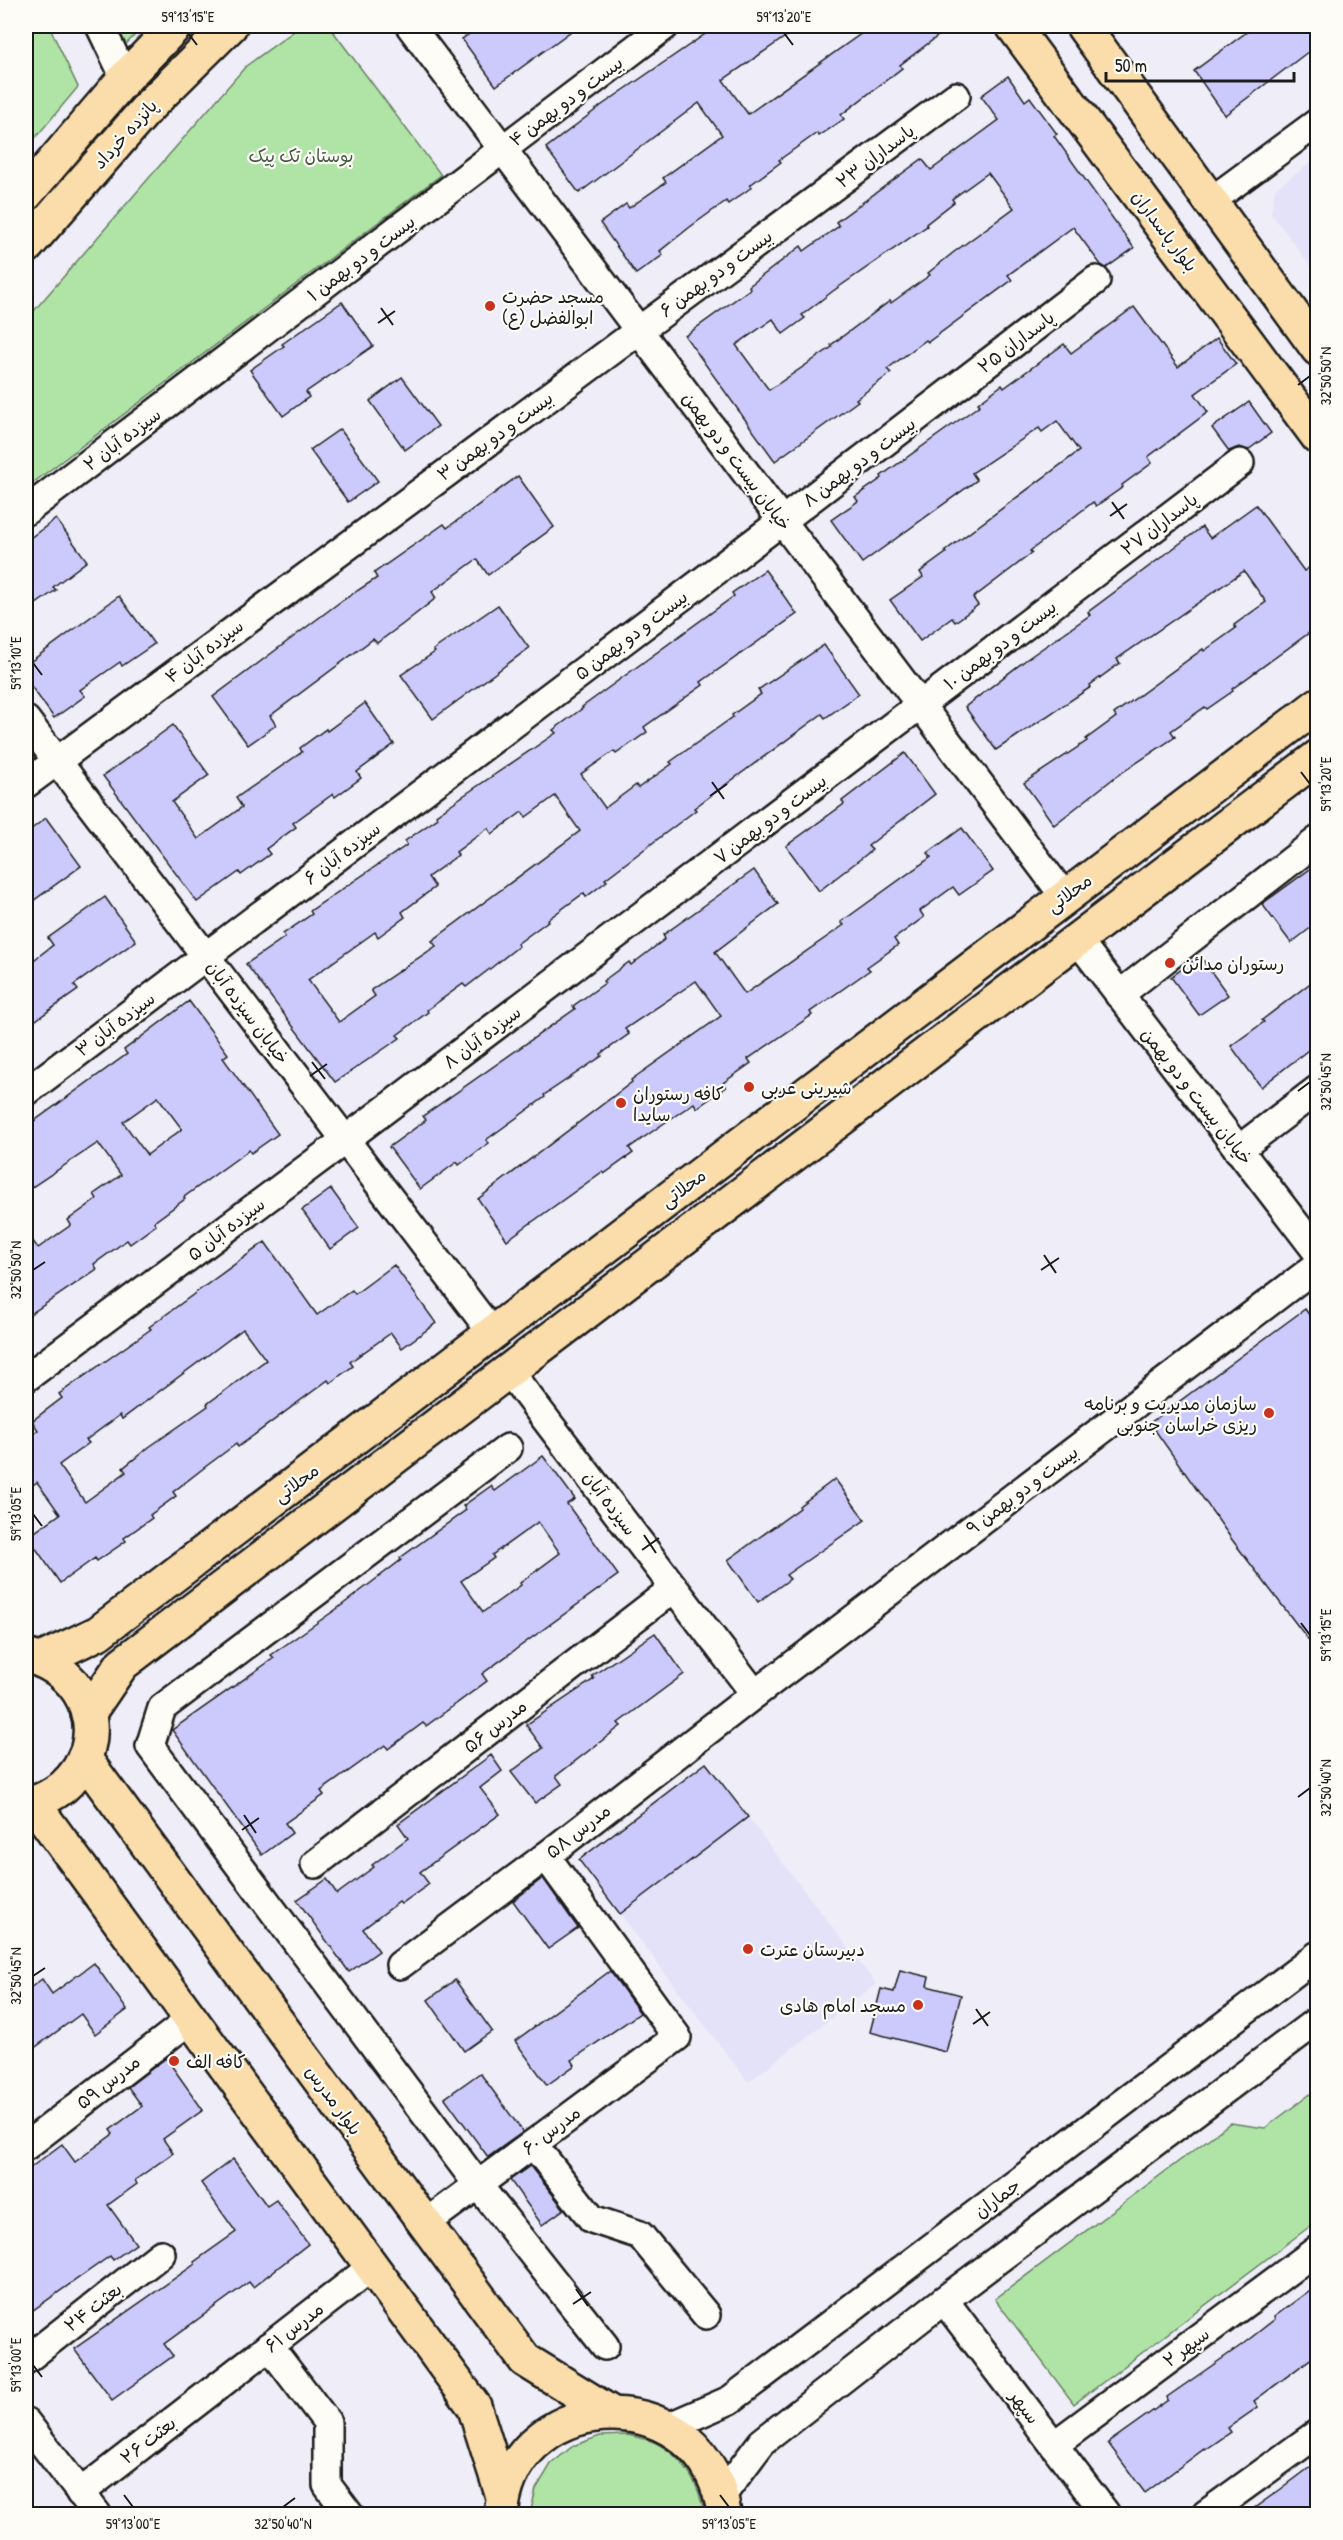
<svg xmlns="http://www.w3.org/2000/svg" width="1343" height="2540" viewBox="0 0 1343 2540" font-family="'Patrick Hand','Playpen Sans Arabic',sans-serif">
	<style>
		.built { fill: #e4e2f9 }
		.green { fill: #b0e4a6; stroke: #668061; stroke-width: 1.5 }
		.building { fill: #cccafc; stroke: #1c1c1c; stroke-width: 1.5; fill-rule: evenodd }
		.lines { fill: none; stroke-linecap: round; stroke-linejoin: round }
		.minor-casing { stroke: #1c1c1c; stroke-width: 32 }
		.major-casing { stroke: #1c1c1c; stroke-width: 38 }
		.minor { stroke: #fdfcf7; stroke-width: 27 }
		.major { stroke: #faddab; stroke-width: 33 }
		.ticks { fill: none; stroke: #1c1c1c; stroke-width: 2 }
		.poi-dot { fill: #c8321e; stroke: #fdfcf7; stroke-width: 2 }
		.labels { text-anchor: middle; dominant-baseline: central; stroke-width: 4.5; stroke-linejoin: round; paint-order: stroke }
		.street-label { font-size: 18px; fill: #1c1c1c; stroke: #fdfcf7 }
		.park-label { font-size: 18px; fill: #485845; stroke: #fdfcf7 }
		.poi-label { font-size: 18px; fill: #1c1c1c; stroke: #fdfcf7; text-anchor: start }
		.neatline { fill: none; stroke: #1c1c1c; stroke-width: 2 }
		.ticks-label { font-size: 15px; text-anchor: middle; fill: #1c1c1c }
	</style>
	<rect width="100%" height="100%" fill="#eeedf8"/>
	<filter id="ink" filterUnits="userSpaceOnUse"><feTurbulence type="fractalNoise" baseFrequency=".0167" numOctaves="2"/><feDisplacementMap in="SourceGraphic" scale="12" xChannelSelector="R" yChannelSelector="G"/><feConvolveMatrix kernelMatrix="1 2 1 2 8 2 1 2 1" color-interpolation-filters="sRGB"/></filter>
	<g filter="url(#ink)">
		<g class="built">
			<path d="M1317 158V275L1271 213 1275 189Z"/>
			<path d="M706 1763 876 1984 748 2082 579 1860Z"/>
		</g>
		<g class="green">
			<path d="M26 26H49L78 87 26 149Z"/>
			<path d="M116 26H144L125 45Z"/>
			<path d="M301 26H329L441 175 26 488V320L246 66Z"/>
			<path d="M1317 2089V2221L1074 2404 995 2299 1230 2123 1265 2128Z"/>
			<path d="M629 2435C638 2438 648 2439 656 2443 682 2456 702 2486 703 2514H530L536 2489 551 2464 573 2446 600 2436Z"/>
		</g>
		<g class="building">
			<path d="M481 26H578L496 86 462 39Z"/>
			<path d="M717 26H801L723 80 748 114 872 26H951L900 65 902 68 841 115 844 119 819 136 817 133 779 160 781 162 750 185 752 187 728 204 726 201 690 227 660 251 663 255 636 274 600 223 626 204 629 208 666 182 663 178 722 135 699 103 579 193 546 148 602 105Z"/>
			<path d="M1255 26H1317V45L1225 115 1194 71Z"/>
			<path d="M1008 76 1025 101 1030 97 1057 134 1054 136 1134 248 1106 268 1101 265 1073 227 1008 275 1012 280 928 342 926 340 887 369 891 373 856 399 858 401 775 461 685 336 750 289 749 286 801 246 804 251 839 226 836 222 922 159 931 170 999 120 981 96ZM988 173 1014 208 954 252 928 273 930 275 891 303 890 301 831 345 832 347 769 390 736 345 773 319 783 334 805 318 802 315 833 291 927 226 926 224 954 202 952 199Z"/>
			<path d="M342 302 373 346 306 392 309 397 283 416 250 370 284 346 282 344Z"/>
			<path d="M1134 307 1178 367 1217 338 1236 364 1195 394 1208 412 1148 457 1152 463 1122 485 1123 487 1096 506 1093 502 1030 551 1032 553 973 598 978 605 955 622 952 618 920 641 890 600 923 577 920 572 946 553 945 551 1079 451 1057 421 1042 432 1039 428 972 473 977 480 862 563 831 520 858 501 855 497 882 478 881 476 980 405 978 403 1002 385 1004 388 1064 344 1071 353Z"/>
			<path d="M402 377 438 426 405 450 370 401Z"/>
			<path d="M1249 402 1271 433 1248 450 1239 447 1229 451 1212 428Z"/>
			<path d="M340 429 378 481 348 502 310 450Z"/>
			<path d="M518 476 554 527 488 575 477 559 432 592 436 598 403 624 377 643 373 639 270 716 276 725 248 745 213 697 340 602 377 578 374 573 444 524 447 528Z"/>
			<path d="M1256 505 1304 571 1317 562V627L1232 689 1233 691 1207 709 1205 707 1171 731 1175 737 1114 778 1054 825 1024 783 1087 741 1086 739 1116 717 1114 714 1203 649 1204 651 1236 628 1234 625 1266 602 1244 571 1117 659 1120 663 1090 685 1091 687 996 750 965 707 1027 659 1090 615 1088 612 1202 527 1210 538Z"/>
			<path d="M56 519 87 561 53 587 56 590 26 611V541Z"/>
			<path d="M765 570 797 614 701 682 703 685 644 727 647 732 616 754 614 751 581 774 605 808 636 785 638 788 672 764 670 762 733 717 732 715 761 694 758 690 824 645 859 694 825 718 822 714 694 808 696 810 605 879 607 881 586 897 584 893 547 920 548 921 517 944 519 946 491 968 466 987 463 984 427 1010 428 1012 397 1035 400 1038 335 1082 246 964 285 937 283 934 312 914 310 911 407 845 405 841 438 818 436 815 460 798 556 733 553 730 583 708 582 707 734 596 732 593ZM555 796 580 831 432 941 436 946 371 990 375 996 339 1022 308 980 375 932 378 937 405 917 402 912 435 887 428 877 458 855 456 852 488 828 492 834 522 812 526 817Z"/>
			<path d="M119 596 154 644 122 666 120 662 80 690 85 696 54 718 26 679V665Z"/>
			<path d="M498 605 529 648 433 719 401 675 435 652 433 650Z"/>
			<path d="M365 703 394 744 357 772 361 778 335 797 333 794 293 823 296 827 266 849 270 854 241 875 239 872 197 902 103 776 173 725 209 775 172 802 198 839 242 807 236 798 302 752 300 748 326 729 327 731Z"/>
			<path d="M905 753 935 794 868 846 872 850 819 891 786 846 844 804 842 801Z"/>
			<path d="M46 818 81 866 26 906V833Z"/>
			<path d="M962 828 993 871 959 895 953 887 920 911 924 917 894 939 898 945 867 967 870 970 810 1012 812 1015 748 1059 751 1063 723 1083 726 1087 697 1108 694 1103 663 1124 629 1148 633 1153 604 1174 602 1172 507 1240 478 1199 632 1082 631 1080 721 1016 696 981 625 1029 629 1034 601 1054 602 1056 544 1095 545 1097 486 1140 489 1143 459 1165 457 1162 420 1189 389 1147 426 1120 423 1116 575 1009 573 1006 605 983 603 981 629 962 631 965 665 939 663 935 754 870 778 904 715 952 745 994 844 925 841 922 931 857 928 853Z"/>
			<path d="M1317 864V923L1291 943 1262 904Z"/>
			<path d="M105 897 136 941 74 985 78 990 26 1027V966L53 945 48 938Z"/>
			<path d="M1200 956 1228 995 1199 1015 1171 977Z"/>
			<path d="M1317 978V1043L1261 1087 1231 1046 1264 1022 1262 1020Z"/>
			<path d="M189 1001 228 1054 223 1058 278 1134 251 1153 249 1150 184 1197 185 1199 154 1222 156 1225 130 1244 127 1240 94 1264 97 1269 26 1317V1232L38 1248 71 1225 68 1220 97 1199 94 1194 121 1175 98 1143 26 1191V1127L127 1054 124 1050ZM158 1097 182 1129 147 1155 123 1122Z"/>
			<path d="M331 1189 359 1228 330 1249 302 1210Z"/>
			<path d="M265 1242 317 1315 352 1290 355 1294 394 1265 436 1323 402 1348 391 1333 350 1362 353 1366 330 1383 328 1380 238 1447 236 1444 205 1467 173 1492 176 1496 150 1515 152 1518 124 1538 126 1541 97 1561 95 1558 60 1583 28 1537 60 1514 37 1482 26 1490V1439L38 1430 32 1421 62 1398 59 1394 151 1329 149 1327ZM243 1329 266 1360 207 1404 208 1406 149 1447 123 1468 126 1472 85 1502 59 1465 89 1443 86 1440 120 1415 122 1419Z"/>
			<path d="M1305 1309 1317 1326V1651L1233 1541 1150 1423Z"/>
			<path d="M543 1456 575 1499 567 1504 618 1575 482 1674 487 1681 426 1726 423 1723 388 1749 385 1745 321 1791 324 1795 285 1823 292 1833 262 1855 172 1730 274 1658 271 1655 338 1608 401 1560 400 1558 466 1510 463 1506 491 1486 495 1491ZM538 1522 560 1553 520 1583 521 1585 483 1612 461 1581 494 1558 492 1555Z"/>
			<path d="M835 1479 865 1520 786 1575 790 1579 758 1602 728 1560 800 1508 799 1506Z"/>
			<path d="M655 1633 684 1674 618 1723 621 1726 556 1776 562 1784 535 1803 511 1772 543 1748 526 1725 594 1679 592 1676Z"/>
			<path d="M491 1755 502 1771 480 1788 500 1814 420 1872 429 1884 401 1904 399 1902 363 1929 379 1951 349 1972 297 1900 327 1879 337 1894 374 1867 372 1865 408 1838 398 1824Z"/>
			<path d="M706 1763 748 1817 620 1914 579 1860Z"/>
			<path d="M543 1878 578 1928 548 1949 513 1901Z"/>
			<path d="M94 1963 127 2010 95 2034 81 2014 26 2054V1991L42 1979 52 1994Z"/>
			<path d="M900 1970 929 1977 927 1986 961 1995 946 2052 870 2032 881 1989 894 1992Z"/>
			<path d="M610 1971 640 2013 572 2060 575 2065 547 2085 515 2041Z"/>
			<path d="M455 1980 492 2031 464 2051 428 2000Z"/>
			<path d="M166 2058 203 2110 163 2139 173 2153 135 2180 137 2184 108 2205 136 2244 113 2260 110 2256 26 2315V2171L62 2144 75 2162 113 2134 110 2130 142 2106 128 2087Z"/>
			<path d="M480 2073 523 2132 488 2157 445 2098Z"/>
			<path d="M233 2159 267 2206 276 2200 308 2244 253 2287 249 2282 164 2344 173 2356 112 2400 74 2349 195 2264 194 2262 236 2232 201 2183Z"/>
			<path d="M530 2166 564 2209 542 2225 510 2180Z"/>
			<path d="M1317 2285V2354L1254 2401 1258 2407 1228 2428 1231 2432 1205 2450 1204 2449 1145 2493 1108 2443 1168 2400 1167 2397 1243 2344 1275 2319 1274 2317Z"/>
			<path d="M1317 2462V2514H1246L1281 2489Z"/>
		</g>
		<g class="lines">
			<g class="minor-casing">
				<g id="minor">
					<path d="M100 26 125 78"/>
					<path d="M410 26 1064 896"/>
					<path d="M1211 201 1318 122"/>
					<path d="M26 511 665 26"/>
					<path d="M26 720 493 1334"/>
					<path d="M26 784 956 96"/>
					<path d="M1077 939 1318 1253"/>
					<path d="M1119 995 1318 840"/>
					<path d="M26 1092 782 521 1096 280"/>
					<path d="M1238 1150 1318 1089"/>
					<path d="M508 1370 755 1694"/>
					<path d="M26 1378 345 1140 1240 463"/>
					<path d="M508 1448 162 1708 150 1746 478 2185 605 2346"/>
					<path d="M315 1864 674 1588"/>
					<path d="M400 1965 546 1856 755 1694 1318 1265"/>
					<path d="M533 2144 592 2219 640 2235 706 2315"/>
					<path d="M26 2146 191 2019"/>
					<path d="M425 2224 677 2037 546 1856"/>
					<path d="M944 2300 1106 2514"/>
					<path d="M269 2346 327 2422V2485L349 2514"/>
					<path d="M26 2360 161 2254"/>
					<path d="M26 2422 97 2514"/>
					<path d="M668 2427 730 2400 1318 1955"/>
					<path d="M1054 2445 1318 2249"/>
					<path d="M80 2493 373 2266"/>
					<path d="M722 2495 762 2442 944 2300 1318 2020"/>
					<path d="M1206 2514 1318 2433"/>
				</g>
			</g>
			<g class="major-casing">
				<g id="major">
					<path d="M1013 26 1318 437"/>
					<path d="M1083 26 1318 349"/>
					<path d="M26 194 125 78 175 26"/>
					<path d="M26 247 150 105 230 26"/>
					<path d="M26 1656C89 1670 114 1742 63 1787 52 1795 39 1803 26 1804"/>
					<path d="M41 1660 98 1633 1318 705"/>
					<path d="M88 1714 122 1664 1318 757"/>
					<path d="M84 1758 525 2360 611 2413"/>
					<path d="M33 1803 474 2406 503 2497"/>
					<path d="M502 2507C520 2383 707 2381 724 2514"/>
				</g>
			</g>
			<use href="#minor" class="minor"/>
			<use href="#major" class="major"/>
		</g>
	</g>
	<path class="ticks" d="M188 33 197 45M784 33 793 45M381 308 393 325M378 323 395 311M1298 385 1310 376M1112 502 1124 519M1110 516 1127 504M33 663 42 675M1301 772 1310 784M712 782 724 799M710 796 727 784M312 1062 325 1079M310 1076 327 1064M1298 1091 1310 1082M1044 1255 1056 1273M33 1270 45 1262M1041 1270 1059 1258M33 1514 42 1526M644 1535 656 1553M642 1550 659 1538M1301 1623 1310 1635M1298 1797 1310 1788M244 1815 256 1833M242 1830 259 1818M33 1976 45 1968M976 2009 988 2026M973 2024 990 2012M576 2289 588 2306M573 2304 591 2292M33 2365 42 2377M124 2495 133 2507M720 2495 729 2507M283 2507 295 2498"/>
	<g class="poi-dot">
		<circle cx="490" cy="306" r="6"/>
		<circle cx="1170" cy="963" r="6"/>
		<circle cx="749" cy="1087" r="6"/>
		<circle cx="621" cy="1103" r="6"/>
		<circle cx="1269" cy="1413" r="6"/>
		<circle cx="748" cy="1949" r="6"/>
		<circle cx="918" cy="2005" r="6"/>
		<circle cx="174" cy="2061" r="6"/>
	</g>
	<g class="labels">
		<g class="street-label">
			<text transform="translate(566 101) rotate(-37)">بیست و دو بهمن ۴</text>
			<text transform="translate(125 134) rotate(-48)">پانزده خرداد</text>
			<text transform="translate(875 156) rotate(-37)">پاسداران ۲۳</text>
			<text transform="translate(1165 231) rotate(53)">بلوار پاسداران</text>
			<text transform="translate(361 258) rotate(-37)">بیست و دو بهمن ۱</text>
			<text transform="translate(716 273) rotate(-36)">بیست و دو بهمن ۶</text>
			<text transform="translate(1016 342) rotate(-37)">پاسداران ۲۵</text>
			<text transform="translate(495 436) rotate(-36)">بیست و دو بهمن ۳</text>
			<text transform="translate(122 439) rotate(-37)">سیزده آبان ۲</text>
			<text transform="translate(737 461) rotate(53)">خیابان بیست و دو بهمن</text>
			<text transform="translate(859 462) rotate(-37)">بیست و دو بهمن ۸</text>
			<text transform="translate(1159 524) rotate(-37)">پاسداران ۲۷</text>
			<text transform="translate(631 635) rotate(-37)">بیست و دو بهمن ۵</text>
			<text transform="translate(1000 645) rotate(-37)">بیست و دو بهمن ۱۰</text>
			<text transform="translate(204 651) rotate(-37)">سیزده آبان ۴</text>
			<text transform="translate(770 819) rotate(-37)">بیست و دو بهمن ۷</text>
			<text transform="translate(342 853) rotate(-37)">سیزده آبان ۶</text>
			<text transform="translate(1069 893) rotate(-37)">محلاتی</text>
			<text transform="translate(248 1012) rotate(53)">خیابان سیزده آبان</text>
			<text transform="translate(115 1024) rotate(-37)">سیزده آبان ۳</text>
			<text transform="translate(482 1037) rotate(-37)">سیزده آبان ۸</text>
			<text transform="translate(1197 1096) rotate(52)">خیابان بیست و دو بهمن</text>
			<text transform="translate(683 1188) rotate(-37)">محلاتی</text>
			<text transform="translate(226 1229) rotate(-37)">سیزده آبان ۵</text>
			<text transform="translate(296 1483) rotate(-37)">محلاتی</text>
			<text transform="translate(1022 1490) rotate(-37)">بیست و دو بهمن ۹</text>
			<text transform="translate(610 1503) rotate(53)">سیزده آبان</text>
			<text transform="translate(495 1726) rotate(-38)">مدرس ۵۶</text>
			<text transform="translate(578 1831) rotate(-38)">مدرس ۵۸</text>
			<text transform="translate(108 2082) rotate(-38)">مدرس ۵۹</text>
			<text transform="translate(334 2100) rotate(54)">بلوار مدرس</text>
			<text transform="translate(551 2130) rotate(-37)">مدرس ۶۰</text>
			<text transform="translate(997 2198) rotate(-37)">جماران</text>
			<text transform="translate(93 2307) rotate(-38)">بعثت ۲۴</text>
			<text transform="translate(294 2327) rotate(-38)">مدرس ۶۱</text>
			<text transform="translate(1186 2347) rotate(-37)">سپهر ۲</text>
			<text transform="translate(1025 2407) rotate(53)">سپهر</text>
			<text transform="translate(148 2440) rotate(-38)">بعثت ۲۶</text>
		</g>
		<g class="park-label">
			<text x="301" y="155">بوستان تک پیک</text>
		</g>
		<g class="poi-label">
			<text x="502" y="296">مسجد حضرت<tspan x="502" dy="21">ابوالفضل (ع)</tspan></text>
			<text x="1182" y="963">رستوران مدائن</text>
			<text x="761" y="1087">شیرینی عربی</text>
			<text x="633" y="1093">کافه رستوران<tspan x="633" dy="21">سایدا</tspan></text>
			<text x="1257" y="1403" text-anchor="end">سازمان مدیریت و برنامه<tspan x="1257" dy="21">ریزی خراسان جنوبی</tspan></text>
			<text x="760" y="1949">دبیرستان عترت</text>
			<text x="906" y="2005" text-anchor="end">مسجد امام هادی</text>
			<text x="186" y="2061">کافه الف</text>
		</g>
	</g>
	<rect width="1343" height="2540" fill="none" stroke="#fdfcf7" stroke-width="66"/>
	<path d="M1106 72v9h188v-9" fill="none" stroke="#1c1c1c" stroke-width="3"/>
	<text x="1115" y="72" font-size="18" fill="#1c1c1c" stroke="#fdfcf7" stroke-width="4.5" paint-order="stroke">50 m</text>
	<rect x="33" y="33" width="1277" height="2474" class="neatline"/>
	<g class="ticks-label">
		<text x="188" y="22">59°13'15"E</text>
		<text x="784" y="22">59°13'20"E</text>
		<text transform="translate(1326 376) rotate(-90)" y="5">32°50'50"N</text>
		<text transform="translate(16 663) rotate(-90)" y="5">59°13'10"E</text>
		<text transform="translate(1326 784) rotate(-90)" y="5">59°13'20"E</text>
		<text transform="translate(1326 1082) rotate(-90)" y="5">32°50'45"N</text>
		<text transform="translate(16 1270) rotate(-90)" y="5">32°50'50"N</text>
		<text transform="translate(16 1514) rotate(-90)" y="5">59°13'05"E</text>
		<text transform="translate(1326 1635) rotate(-90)" y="5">59°13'15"E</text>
		<text transform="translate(1326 1788) rotate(-90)" y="5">32°50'40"N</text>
		<text transform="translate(16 1976) rotate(-90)" y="5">32°50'45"N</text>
		<text transform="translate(16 2365) rotate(-90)" y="5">59°13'00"E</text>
		<text x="133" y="2529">59°13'00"E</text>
		<text x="283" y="2529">32°50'40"N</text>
		<text x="729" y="2529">59°13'05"E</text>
	</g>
</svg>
